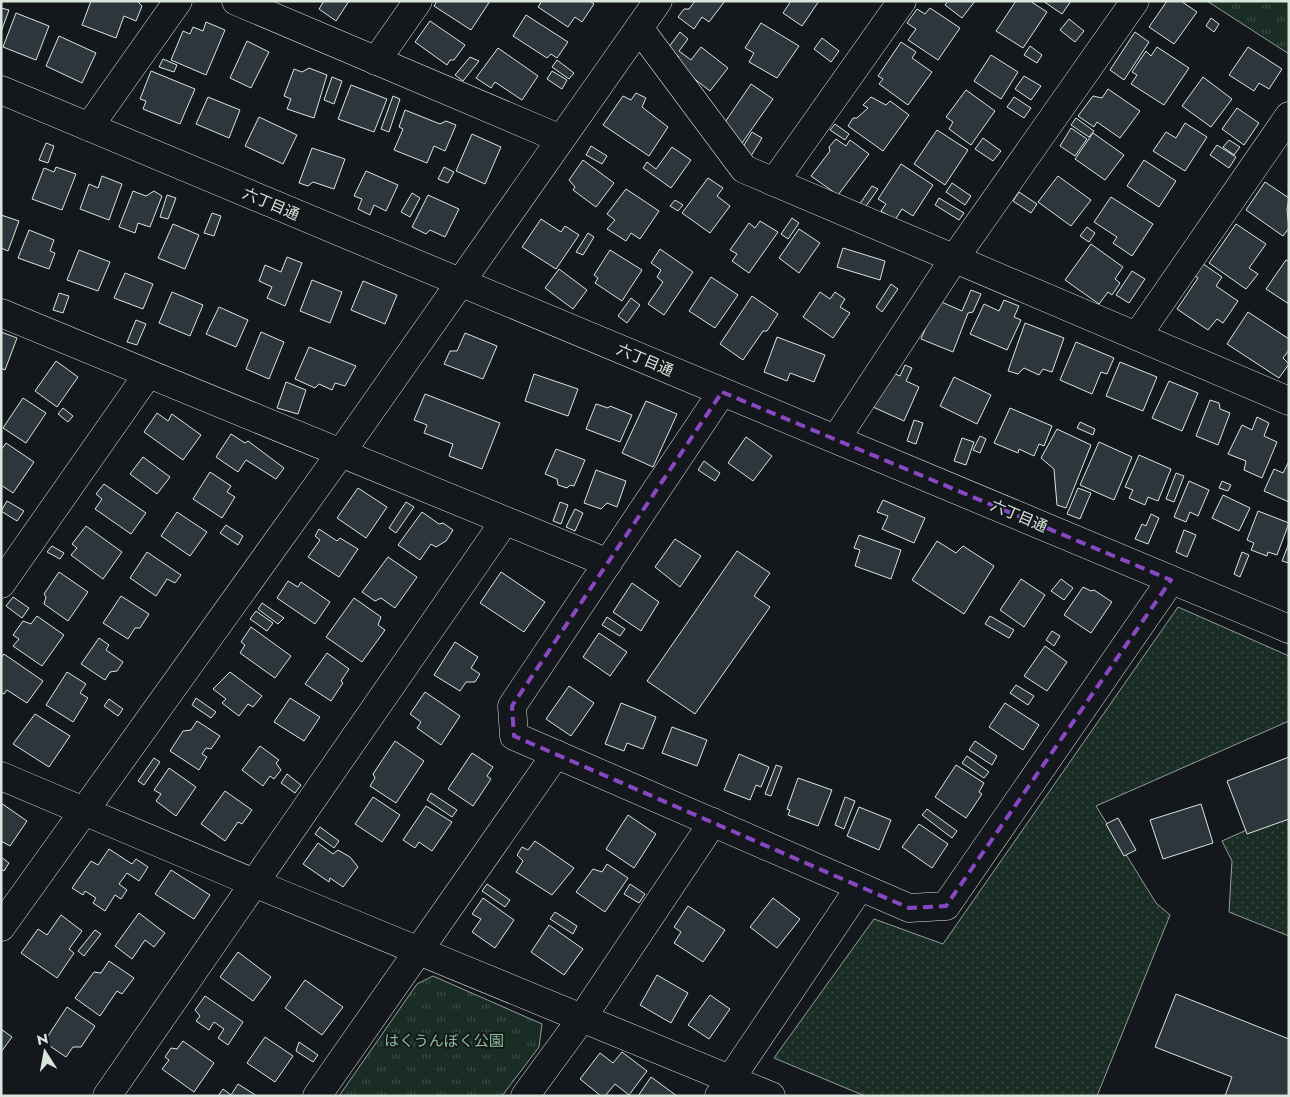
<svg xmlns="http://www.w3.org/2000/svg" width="1290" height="1097" viewBox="0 0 1290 1097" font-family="Jost,'Noto Sans JP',sans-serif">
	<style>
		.grass { fill: url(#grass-dots); stroke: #939e99 }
		.park { fill: url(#park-tufts); stroke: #939e99 }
		.building { fill: #2c363c; stroke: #d8e6dc }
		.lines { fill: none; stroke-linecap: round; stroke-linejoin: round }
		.minor-casing { stroke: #d8e6dc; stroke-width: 29 }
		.minor { stroke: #14181c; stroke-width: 28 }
		.marked { fill: none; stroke: #8948c3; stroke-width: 4; stroke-dasharray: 10 6; stroke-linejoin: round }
		.labels { text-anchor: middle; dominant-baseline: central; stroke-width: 4; stroke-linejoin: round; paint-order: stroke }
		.street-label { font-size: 15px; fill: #d8e6dc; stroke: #14181c }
		.park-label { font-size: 15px; fill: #8ac095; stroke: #14181c }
	</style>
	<defs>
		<pattern id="grass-dots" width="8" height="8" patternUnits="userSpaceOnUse" patternTransform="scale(1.25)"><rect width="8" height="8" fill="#1a2d24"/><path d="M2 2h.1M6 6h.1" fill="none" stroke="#3b4b43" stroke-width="1.8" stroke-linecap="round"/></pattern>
		<pattern id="park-tufts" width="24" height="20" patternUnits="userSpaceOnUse" patternTransform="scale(1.25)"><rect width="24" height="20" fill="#1a2d24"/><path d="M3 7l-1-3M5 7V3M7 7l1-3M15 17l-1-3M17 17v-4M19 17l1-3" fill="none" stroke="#3b4b43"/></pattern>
	</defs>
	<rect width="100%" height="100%" fill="#14181c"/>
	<g class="grass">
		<path d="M1178 607 1289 656V721L1096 806 1156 903 1170 915 1097 1096H865L774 1058 874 919 943 944Z"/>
		<path d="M1289 811V936L1229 912 1232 861 1222 841Z"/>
	</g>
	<g class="park">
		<path d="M1207 1H1289V54Z"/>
		<path d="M433 976 542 1024 539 1047 502 1096H339L417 984Z"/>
	</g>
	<g class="building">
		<path d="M91 1H137L142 6 136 21 124 16 116 38 82 25Z"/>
		<path d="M324 1H349L336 21 319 9Z"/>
		<path d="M437 1H490L471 30 434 6Z"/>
		<path d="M542 1H590L594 4 582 22 575 17 568 27 538 7Z"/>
		<path d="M695 1H725L709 22 702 17 694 29 678 17 684 9H689Z"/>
		<path d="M791 1H819L802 26 783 13Z"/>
		<path d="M948 1H975L962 18 945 5Z"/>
		<path d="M1016 1H1030L1047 12 1023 48 996 31Z"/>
		<path d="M1043 1H1071L1062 14Z"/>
		<path d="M1167 1H1181L1197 12 1174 44 1149 27Z"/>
		<path d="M1 8 9 10 1 32Z"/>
		<path d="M930 8 960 28 938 60 908 40 916 29 907 23 917 9 925 14Z"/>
		<path d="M16 13 49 26 36 60 3 47Z"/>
		<path d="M526 15 568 42 557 58 551 54 547 58 513 36Z"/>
		<path d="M1211 18 1219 24 1214 32 1206 26Z"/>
		<path d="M1069 19 1084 31 1075 42 1060 30Z"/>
		<path d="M430 21 465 45 454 60H450L447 65 415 42Z"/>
		<path d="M206 22 225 30 206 75 171 60 183 31 190 34 193 27 203 31Z"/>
		<path d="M761 23 799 46 777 78 749 62 754 53 745 48Z"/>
		<path d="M680 32 688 39 679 51 691 60 701 47 728 68 710 91 674 63 679 57 668 48Z"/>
		<path d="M1135 32 1149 42 1124 80 1110 70Z"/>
		<path d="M59 36 96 53 82 83 46 66Z"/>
		<path d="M822 38 839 51 831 62 814 49Z"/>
		<path d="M247 41 269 52 251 88 230 78Z"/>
		<path d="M901 42 916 52 912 58 932 72 908 105 879 84 883 79 878 76Z"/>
		<path d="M1030 46 1042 55 1037 63 1024 55Z"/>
		<path d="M1157 47 1189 68 1164 105 1131 84 1137 75 1132 72 1146 51 1151 56Z"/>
		<path d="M1248 47 1282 69 1269 89 1259 83 1254 91 1229 75Z"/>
		<path d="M498 48 538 76 522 100 495 82 491 88 476 78Z"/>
		<path d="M991 55 1018 72 1001 99 974 81Z"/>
		<path d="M470 57 479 61 463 81 455 75Z"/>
		<path d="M163 59 177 65 174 72 159 67Z"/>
		<path d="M557 60 574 73 569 79 552 67Z"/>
		<path d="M309 68 327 75 314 118 287 109 291 99 284 96 294 69 302 72Z"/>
		<path d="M151 71 195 89 180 124 143 109 146 101 140 99Z"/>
		<path d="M552 71 567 80 562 89 547 79Z"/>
		<path d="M1024 76 1041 86 1031 100 1015 89Z"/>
		<path d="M332 77 342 81 334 104 324 100Z"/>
		<path d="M1203 77 1232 99 1211 127 1182 106Z"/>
		<path d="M751 84 773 99 742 143 721 128Z"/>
		<path d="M351 85 387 99 374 132 338 119Z"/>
		<path d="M1108 89 1140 111 1120 138 1097 122 1094 127 1078 116 1093 96 1102 98Z"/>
		<path d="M966 90 995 111 971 145 949 129 953 122 946 117Z"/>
		<path d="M636 93 646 98 642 107 668 127 649 156 603 125 623 96 631 100Z"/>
		<path d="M393 96 400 99 389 132 381 129Z"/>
		<path d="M208 97 240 110 229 138 196 124Z"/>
		<path d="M871 97 886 105 890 101 909 115 883 151 848 126 853 118H857L868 108 863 105Z"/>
		<path d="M1014 97 1031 108 1024 118 1007 107Z"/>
		<path d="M1237 108 1259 123 1244 145 1222 129Z"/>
		<path d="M405 110 440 124 446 121 456 125 445 151 434 146 427 163 394 150 403 129 399 127Z"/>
		<path d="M259 117 297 135 283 164 245 146Z"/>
		<path d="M1076 118 1094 131 1089 137 1071 125Z"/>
		<path d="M1185 123 1207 137 1185 171 1153 151 1166 132 1176 138Z"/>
		<path d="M835 124 849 134 845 140 830 130Z"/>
		<path d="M1071 128 1087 139 1075 156 1060 146Z"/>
		<path d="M937 130 968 150 945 185 914 164Z"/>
		<path d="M752 132 762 138 751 156 741 150Z"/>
		<path d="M1093 133 1124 155 1105 180 1075 159Z"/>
		<path d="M472 134 501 147 485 184 456 171Z"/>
		<path d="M983 138 1001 151 993 161 975 149Z"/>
		<path d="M836 139 846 146 850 140 869 154 838 195 811 176 830 151 829 147Z"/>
		<path d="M1229 140 1240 147 1234 155 1223 147Z"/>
		<path d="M46 143 54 146 48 163 39 160Z"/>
		<path d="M1217 145 1236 157 1229 168 1210 155Z"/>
		<path d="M591 146 607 156 602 164 586 155Z"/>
		<path d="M672 147 691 160 671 188 643 168 647 162 656 169Z"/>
		<path d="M312 148 345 159 334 189 313 182 308 186 299 183Z"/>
		<path d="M583 160 614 183 596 207 573 190 575 187 569 180Z"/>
		<path d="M1144 160 1176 181 1159 207 1127 186Z"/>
		<path d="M901 164 933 185 913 216 902 209 895 220 881 211 886 204 878 199Z"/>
		<path d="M56 167 76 174 62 210 32 199 44 168 54 172Z"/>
		<path d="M444 167 454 172 448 183 438 179Z"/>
		<path d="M366 171 398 185 386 211 374 205 370 215 358 209 362 199 354 196Z"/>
		<path d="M102 176 122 184 109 220 80 209 89 184 98 188Z"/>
		<path d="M1058 176 1091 200 1071 226 1038 202Z"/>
		<path d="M708 178 723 188 717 196 730 206 710 233 682 213Z"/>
		<path d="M1265 182 1289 198 1287 210 1289 228 1283 236 1246 210Z"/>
		<path d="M952 183 971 196 965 205 946 192Z"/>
		<path d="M872 186 878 189 864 209 859 205Z"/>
		<path d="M626 189 659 211 640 239 631 233 626 241 607 229 615 220 607 214Z"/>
		<path d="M133 191 146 196 154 191 162 196 150 227 138 223 135 233 119 227Z"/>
		<path d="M1019 192 1037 204 1031 213 1013 201Z"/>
		<path d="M412 193 420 198 410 217 401 212Z"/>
		<path d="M167 195 176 198 168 219 160 217Z"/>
		<path d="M428 195 459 209 445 237 430 230 426 234 412 227Z"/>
		<path d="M1111 197 1153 224 1132 256 1113 243 1117 237 1094 222Z"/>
		<path d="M939 198 964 213 959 220 935 205Z"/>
		<path d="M675 200 683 205 678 211 670 206Z"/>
		<path d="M212 213 221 216 214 236 204 233Z"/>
		<path d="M1 215 19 221 8 251 1 248Z"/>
		<path d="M792 218 799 223 788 239 781 234Z"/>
		<path d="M541 219 561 232 565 226 579 235 556 269 522 247Z"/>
		<path d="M760 221 778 232 749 273 732 261 737 254 730 250 749 223 755 228Z"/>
		<path d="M173 224 199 235 185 269 158 258Z"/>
		<path d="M1236 224 1266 244 1249 268 1258 274 1246 289 1209 263Z"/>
		<path d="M1087 227 1095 233 1089 242 1080 236Z"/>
		<path d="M799 229 820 243 799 273 779 258Z"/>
		<path d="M29 230 54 240 50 251 55 253 49 269 18 258Z"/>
		<path d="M588 233 594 237 583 255 576 252Z"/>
		<path d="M1091 244 1123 267 1115 279 1120 283 1112 295 1108 292 1099 304 1065 280Z"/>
		<path d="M843 248 885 261 880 280 837 267Z"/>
		<path d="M660 249 693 272 664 315 648 304 663 282 657 277 661 270 651 263Z"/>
		<path d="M79 250 110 262 98 291 67 280Z"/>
		<path d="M610 250 642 270 622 301 595 283 598 278 594 275Z"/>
		<path d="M287 257 302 263 285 306 267 298 272 287 259 281 265 265 281 272Z"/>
		<path d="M1196 259 1222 277 1216 286 1238 301 1223 323 1217 319 1208 330 1177 309 1198 278 1188 271Z"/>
		<path d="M1286 260 1289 261V304L1266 289Z"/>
		<path d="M559 269 587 290 573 309 545 288Z"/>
		<path d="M1132 271 1145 279 1129 303 1116 295Z"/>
		<path d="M125 273 153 284 143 309 114 298Z"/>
		<path d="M711 277 738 295 715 328 689 311Z"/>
		<path d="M312 280 342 292 330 323 300 311Z"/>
		<path d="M363 281 397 295 385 324 351 310Z"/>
		<path d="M891 284 898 289 882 312 876 307Z"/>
		<path d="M971 290 981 294 973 312 968 313 953 352 921 339 937 300 962 311Z"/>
		<path d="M172 292 203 305 190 336 159 323Z"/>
		<path d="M820 292 830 299 835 292 845 299 840 307 850 313 833 338 803 317Z"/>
		<path d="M59 293 69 296 63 313 53 310Z"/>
		<path d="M752 296 778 314 767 331H763L743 360 720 344Z"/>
		<path d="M631 298 640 305 627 323 618 316Z"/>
		<path d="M1004 300 1019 306 1014 317 1021 320 1007 350 970 334 984 304 999 311Z"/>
		<path d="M219 307 248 320 236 347 206 334Z"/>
		<path d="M1248 312 1289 339V350L1283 358 1289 364 1279 378 1227 344Z"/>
		<path d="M136 320 146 324 137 345 127 342Z"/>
		<path d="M1025 323 1064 338 1052 372 1043 369 1039 375 1024 368 1018 374 1008 371Z"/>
		<path d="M1 332 17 338 5 370 1 368Z"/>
		<path d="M261 332 284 342 269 379 246 369Z"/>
		<path d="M465 333 497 346 483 379 444 364 450 351H457Z"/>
		<path d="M777 337 825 355 814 382 790 373 787 381 764 372Z"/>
		<path d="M1076 342 1114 358 1107 374 1101 372 1092 394 1060 380Z"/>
		<path d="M309 347 356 366 345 386 335 383 332 390 319 384 315 388 295 379Z"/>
		<path d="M56 361 78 377 57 407 35 391Z"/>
		<path d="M1120 362 1157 377 1143 411 1106 396Z"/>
		<path d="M905 365 912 368 906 381 919 387 904 421 873 407 888 371 900 376Z"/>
		<path d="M534 374 578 389 568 416 525 401Z"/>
		<path d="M954 377 991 395 977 424 940 406Z"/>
		<path d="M1169 381 1198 393 1182 431 1152 418Z"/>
		<path d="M286 382 306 390 298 414 277 408Z"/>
		<path d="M425 394 500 423 482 469 449 456 453 444 424 433 427 425 414 420Z"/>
		<path d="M23 398 46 413 26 443 3 428Z"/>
		<path d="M1210 400 1219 403 1220 409 1230 413 1218 445 1196 436Z"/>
		<path d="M646 401 677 414 653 467 622 453Z"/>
		<path d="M596 404 608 408 610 406 632 415 620 442 586 429Z"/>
		<path d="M63 408 73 416 68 422 58 414Z"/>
		<path d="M1010 408 1052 426 1044 446 1039 444 1034 456 1019 449 1018 453 994 443Z"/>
		<path d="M157 413 168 421 172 414 201 435 183 460 144 432Z"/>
		<path d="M1257 417 1269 423 1264 436 1277 442 1262 478 1244 470 1246 461 1228 454 1242 425 1252 430Z"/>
		<path d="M914 420 923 423 916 444 907 441Z"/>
		<path d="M1080 422 1095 429 1093 435 1077 428Z"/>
		<path d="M1057 429 1091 445 1066 508 1057 505 1054 469 1041 458Z"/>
		<path d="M231 434 245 443 248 441 284 468 276 479 246 460 238 472 216 457Z"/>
		<path d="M980 436 986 439 980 453 973 450Z"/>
		<path d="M746 437 772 456 753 481 728 463Z"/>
		<path d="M962 438 974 442 966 465 954 461Z"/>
		<path d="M1099 442 1132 457 1114 500 1080 485Z"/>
		<path d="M6 443 34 462 13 493 1 485V450Z"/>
		<path d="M556 449 585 460 574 486 570 485 567 488 558 485 557 479 545 474Z"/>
		<path d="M1139 455 1171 469 1158 501 1148 497 1145 505 1129 498 1133 490 1125 487Z"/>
		<path d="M143 457 170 477 157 494 130 474Z"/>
		<path d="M704 461 720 473 715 481 698 470Z"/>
		<path d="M1289 461V502L1264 491 1274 469 1283 473Z"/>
		<path d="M596 470 626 481 617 507 607 503 601 509 584 503Z"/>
		<path d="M210 472 231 486 227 492 235 497 222 518 193 499Z"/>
		<path d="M1176 473 1184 476 1174 502 1166 499Z"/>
		<path d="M1189 481 1209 490 1198 516 1190 512 1186 522 1174 517Z"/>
		<path d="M1222 481 1231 485 1228 491 1219 488Z"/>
		<path d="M104 484 146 513 131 534 95 509 102 499 96 494Z"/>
		<path d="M358 488 387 507 366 538 337 518Z"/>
		<path d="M1078 488 1091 493 1080 519 1067 514Z"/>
		<path d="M1223 495 1250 508 1239 531 1212 518Z"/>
		<path d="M883 500 925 518 914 543 882 529 888 516 877 512Z"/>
		<path d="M7 501 24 511 17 521 1 511Z"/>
		<path d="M406 502 414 507 396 533 389 528Z"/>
		<path d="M560 502 568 505 561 524 553 521Z"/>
		<path d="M575 509 583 513 575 531 566 527Z"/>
		<path d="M1258 511 1289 523 1277 555 1268 552 1267 556 1251 550 1254 543 1247 540Z"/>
		<path d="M177 512 207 532 190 556 161 536Z"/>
		<path d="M422 512 439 524 443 523 453 530 446 541 436 547 431 544 420 560 398 545Z"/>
		<path d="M1151 514 1159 518 1148 544 1135 539 1142 524 1146 526Z"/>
		<path d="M226 525 243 536 238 545 220 533Z"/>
		<path d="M86 526 122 552 103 579 71 555 77 548 72 544Z"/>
		<path d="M319 529 337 541 340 538 358 549 339 577 308 557 320 540 315 536Z"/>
		<path d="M1184 530 1196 535 1187 557 1176 552Z"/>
		<path d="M859 535 901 550 891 579 855 566 860 550 854 548Z"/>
		<path d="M675 539 701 556 680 587 655 567Z"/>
		<path d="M937 541 956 553 963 546 994 566 964 614 912 580Z"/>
		<path d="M1289 543V563L1282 561Z"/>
		<path d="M52 546 64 553 60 559 47 552Z"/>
		<path d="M737 551 770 573 754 596 770 607 695 714 647 681Z"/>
		<path d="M147 552 181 575 175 583 167 579 156 596 130 578Z"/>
		<path d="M1242 552 1249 555 1240 577 1234 574Z"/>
		<path d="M388 557 417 577 395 608 381 598 375 601 362 592Z"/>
		<path d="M59 572 88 592 68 621 44 604 46 597 44 594Z"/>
		<path d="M501 572 545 602 524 632 480 603Z"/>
		<path d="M1021 579 1045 595 1024 627 1000 610Z"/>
		<path d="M1061 579 1073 588 1064 600 1051 591Z"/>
		<path d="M288 581 298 587 301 582 330 602 315 624 277 598Z"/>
		<path d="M632 583 659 602 641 631 613 612Z"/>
		<path d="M1083 587 1091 591 1094 590 1112 602 1091 633 1064 615Z"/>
		<path d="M121 596 149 614 140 628H135L128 639 103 623Z"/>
		<path d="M13 597 29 608 22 618 6 606Z"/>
		<path d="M354 598 381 617 378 625 385 630 362 662 326 637Z"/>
		<path d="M262 603 284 618 278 624 258 609Z"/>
		<path d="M256 611 273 623 267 631 250 619Z"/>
		<path d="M37 616 64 635 42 666 13 646 19 639 13 635 23 621 31 624Z"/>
		<path d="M990 616 1014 630 1009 638 985 624Z"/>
		<path d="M607 617 625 629 620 636 602 625Z"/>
		<path d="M251 627 291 656 275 678 240 653 245 645 241 642Z"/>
		<path d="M1052 631 1060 636 1054 646 1046 640Z"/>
		<path d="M599 633 627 652 610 676 583 657Z"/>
		<path d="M99 638 109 645 106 650 123 662 117 671 110 672 105 680 81 664Z"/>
		<path d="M455 642 478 657 471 668 480 674 475 682H466L460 691 434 675Z"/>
		<path d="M1045 646 1067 662 1047 691 1024 676Z"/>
		<path d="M327 653 349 669 341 681 343 683 331 701 305 684Z"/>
		<path d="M4 654 43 681 27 703 7 690 4 694 1 692V658Z"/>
		<path d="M67 672 86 684 80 693 88 698 73 722 46 705Z"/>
		<path d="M230 672 262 696 253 707 248 704 239 716 222 703 226 699 213 689Z"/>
		<path d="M1016 685 1034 696 1028 705 1010 693Z"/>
		<path d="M569 686 594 703 571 736 546 719Z"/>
		<path d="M425 692 460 716 441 745 417 728 421 722 410 714Z"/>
		<path d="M196 698 216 712 211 718 192 705Z"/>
		<path d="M290 698 320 717 304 741 274 722Z"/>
		<path d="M109 699 123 709 118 716 104 706Z"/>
		<path d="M621 703 656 717 643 749 627 743 624 751 605 744Z"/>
		<path d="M1005 703 1039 725 1023 750 989 727Z"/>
		<path d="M35 714 70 736 49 767 13 744Z"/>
		<path d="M197 721 220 736 211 749 206 748 202 754 207 757 199 770 170 751 183 731 191 730Z"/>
		<path d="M672 727 707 740 697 766 662 753Z"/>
		<path d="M395 741 424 761 396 803 370 786 375 778 373 774Z"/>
		<path d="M975 741 997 756 992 765 969 750Z"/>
		<path d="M260 746 279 760 276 763 281 770 274 779 270 776 263 786 242 770Z"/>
		<path d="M472 753 493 767 487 776 491 779 473 806 448 789Z"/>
		<path d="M739 754 769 767 761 787 756 785 750 800 724 790Z"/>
		<path d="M967 756 989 772 984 778 962 763Z"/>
		<path d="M1289 757V819L1247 834 1227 781Z"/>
		<path d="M154 758 160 762 144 785 138 781Z"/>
		<path d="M776 765 782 767 771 796 765 794Z"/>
		<path d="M956 765 984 783 979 792 982 794 966 818 935 797Z"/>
		<path d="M169 768 196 787 176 816 156 801 161 794 154 790Z"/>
		<path d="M287 774 301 785 295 793 281 783Z"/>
		<path d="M798 778 832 790 818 826 788 815 790 810 787 809Z"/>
		<path d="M225 791 252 810 242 824 238 822 225 841 201 824Z"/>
		<path d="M431 793 457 810 452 817 427 800Z"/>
		<path d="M373 797 400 815 382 842 355 824Z"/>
		<path d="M845 797 855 801 844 829 835 825Z"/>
		<path d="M1 803 27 821 10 846 1 841Z"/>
		<path d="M1201 804 1213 843 1163 859 1150 820Z"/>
		<path d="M426 806 452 822 432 851 419 842 415 848 403 840Z"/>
		<path d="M859 807 891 820 879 850 847 836Z"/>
		<path d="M927 809 957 831 952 838 922 815Z"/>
		<path d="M628 815 656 834 634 868 606 849Z"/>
		<path d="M1118 818 1136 850 1124 856 1106 824Z"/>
		<path d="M919 824 948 844 932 868 902 847Z"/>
		<path d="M320 827 339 841 334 848 315 834Z"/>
		<path d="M535 841 574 868 552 895 516 872 523 861 517 855 522 847 528 850Z"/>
		<path d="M318 843 333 854 338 850 350 857 358 867 343 887 330 878 329 882 303 864Z"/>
		<path d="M109 849 132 864 136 859 148 867 139 881 127 873 119 884 127 890 121 899 115 895 105 911 93 903 96 898 85 891 83 895 72 888 91 861 98 865Z"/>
		<path d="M1 857 9 863 4 871 1 869Z"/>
		<path d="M607 864 628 878 605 912 576 892 593 869 602 872Z"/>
		<path d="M171 870 210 895 194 919 155 894Z"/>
		<path d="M487 884 510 900 505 907 482 891Z"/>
		<path d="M630 884 645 894 639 903 624 894Z"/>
		<path d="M483 898 514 920 495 948 472 932 481 919 472 914Z"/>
		<path d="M773 898 800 919 777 948 750 927Z"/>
		<path d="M688 906 725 930 703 962 674 943 681 932 674 927Z"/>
		<path d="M555 912 577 926 573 934 550 919Z"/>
		<path d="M139 913 165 933 154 947 145 940 132 959 115 946Z"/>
		<path d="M61 915 82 931 69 949 74 953 57 978 21 953 38 929 47 935Z"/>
		<path d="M549 925 583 949 564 975 531 952Z"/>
		<path d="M95 930 101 934 84 956 78 951Z"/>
		<path d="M238 952 271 977 253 1001 220 977Z"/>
		<path d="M109 961 134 978 122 994 117 991 100 1016 75 998 94 972 101 973Z"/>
		<path d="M657 975 688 993 671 1023 640 1005Z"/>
		<path d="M305 980 343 1007 322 1035 285 1008Z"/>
		<path d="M1176 994 1289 1039V1096H1225L1232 1077 1155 1047Z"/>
		<path d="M710 995 730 1009 709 1039 688 1025Z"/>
		<path d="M205 996 243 1022 228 1045 218 1038 224 1029 214 1022 209 1030 196 1021 200 1016 195 1010Z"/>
		<path d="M67 1007 95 1026 81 1047H73L66 1057 44 1042Z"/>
		<path d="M1 1029 12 1037 1 1052Z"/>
		<path d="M265 1037 293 1056 275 1082 247 1063Z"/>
		<path d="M183 1041 214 1063 194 1092 162 1069 169 1060 165 1057 171 1048 177 1049Z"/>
		<path d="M299 1042 318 1055 313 1062 296 1051Z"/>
		<path d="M622 1052 647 1071 629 1095 615 1084 605 1096H601L580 1079 600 1053 613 1063Z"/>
		<path d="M651 1077 677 1096H638Z"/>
		<path d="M238 1084 257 1096H218L223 1089 231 1095Z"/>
	</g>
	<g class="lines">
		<g class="minor-casing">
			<g id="minor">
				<path d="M236 1 561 139"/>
				<path d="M639 28 744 169 1289 401"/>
				<path d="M376 61 418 1"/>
				<path d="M1 90 1289 629"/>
				<path d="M89 127 178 1"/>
				<path d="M774 182 902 1"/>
				<path d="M1 313 608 563"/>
				<path d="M1137 336 1289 116"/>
				<path d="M722 392 512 706 514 736 909 908 946 906 1171 580"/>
				<path d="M836 439 954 259 1135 1"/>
				<path d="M1 584 148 374"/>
				<path d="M1 776 254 883 771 1096"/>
				<path d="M1 927 340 454 658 1"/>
				<path d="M107 1096 504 522"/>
				<path d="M317 1096 556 754"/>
				<path d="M525 1096 582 1018 713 822"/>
				<path d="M719 1096 860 887"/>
			</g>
		</g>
		<use href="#minor" class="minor"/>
	</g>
	<path class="marked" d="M722 392 1171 580 946 906 909 908 514 736 512 706Z"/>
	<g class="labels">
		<g class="street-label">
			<text transform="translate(271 204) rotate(23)">六丁目通</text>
			<text transform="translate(645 360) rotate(23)">六丁目通</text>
			<text transform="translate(1019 516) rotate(23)">六丁目通</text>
		</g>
		<g class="park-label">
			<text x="444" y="1041">はくうんぼく公園</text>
		</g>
	</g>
	<rect width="1290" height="1097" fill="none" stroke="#d8e6dc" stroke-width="5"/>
	<g transform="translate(45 1052) rotate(349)" stroke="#14181c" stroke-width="4" paint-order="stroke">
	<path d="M0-4L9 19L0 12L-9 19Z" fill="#d8e6dc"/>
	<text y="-8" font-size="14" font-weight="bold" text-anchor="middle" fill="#d8e6dc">N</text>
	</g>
</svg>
